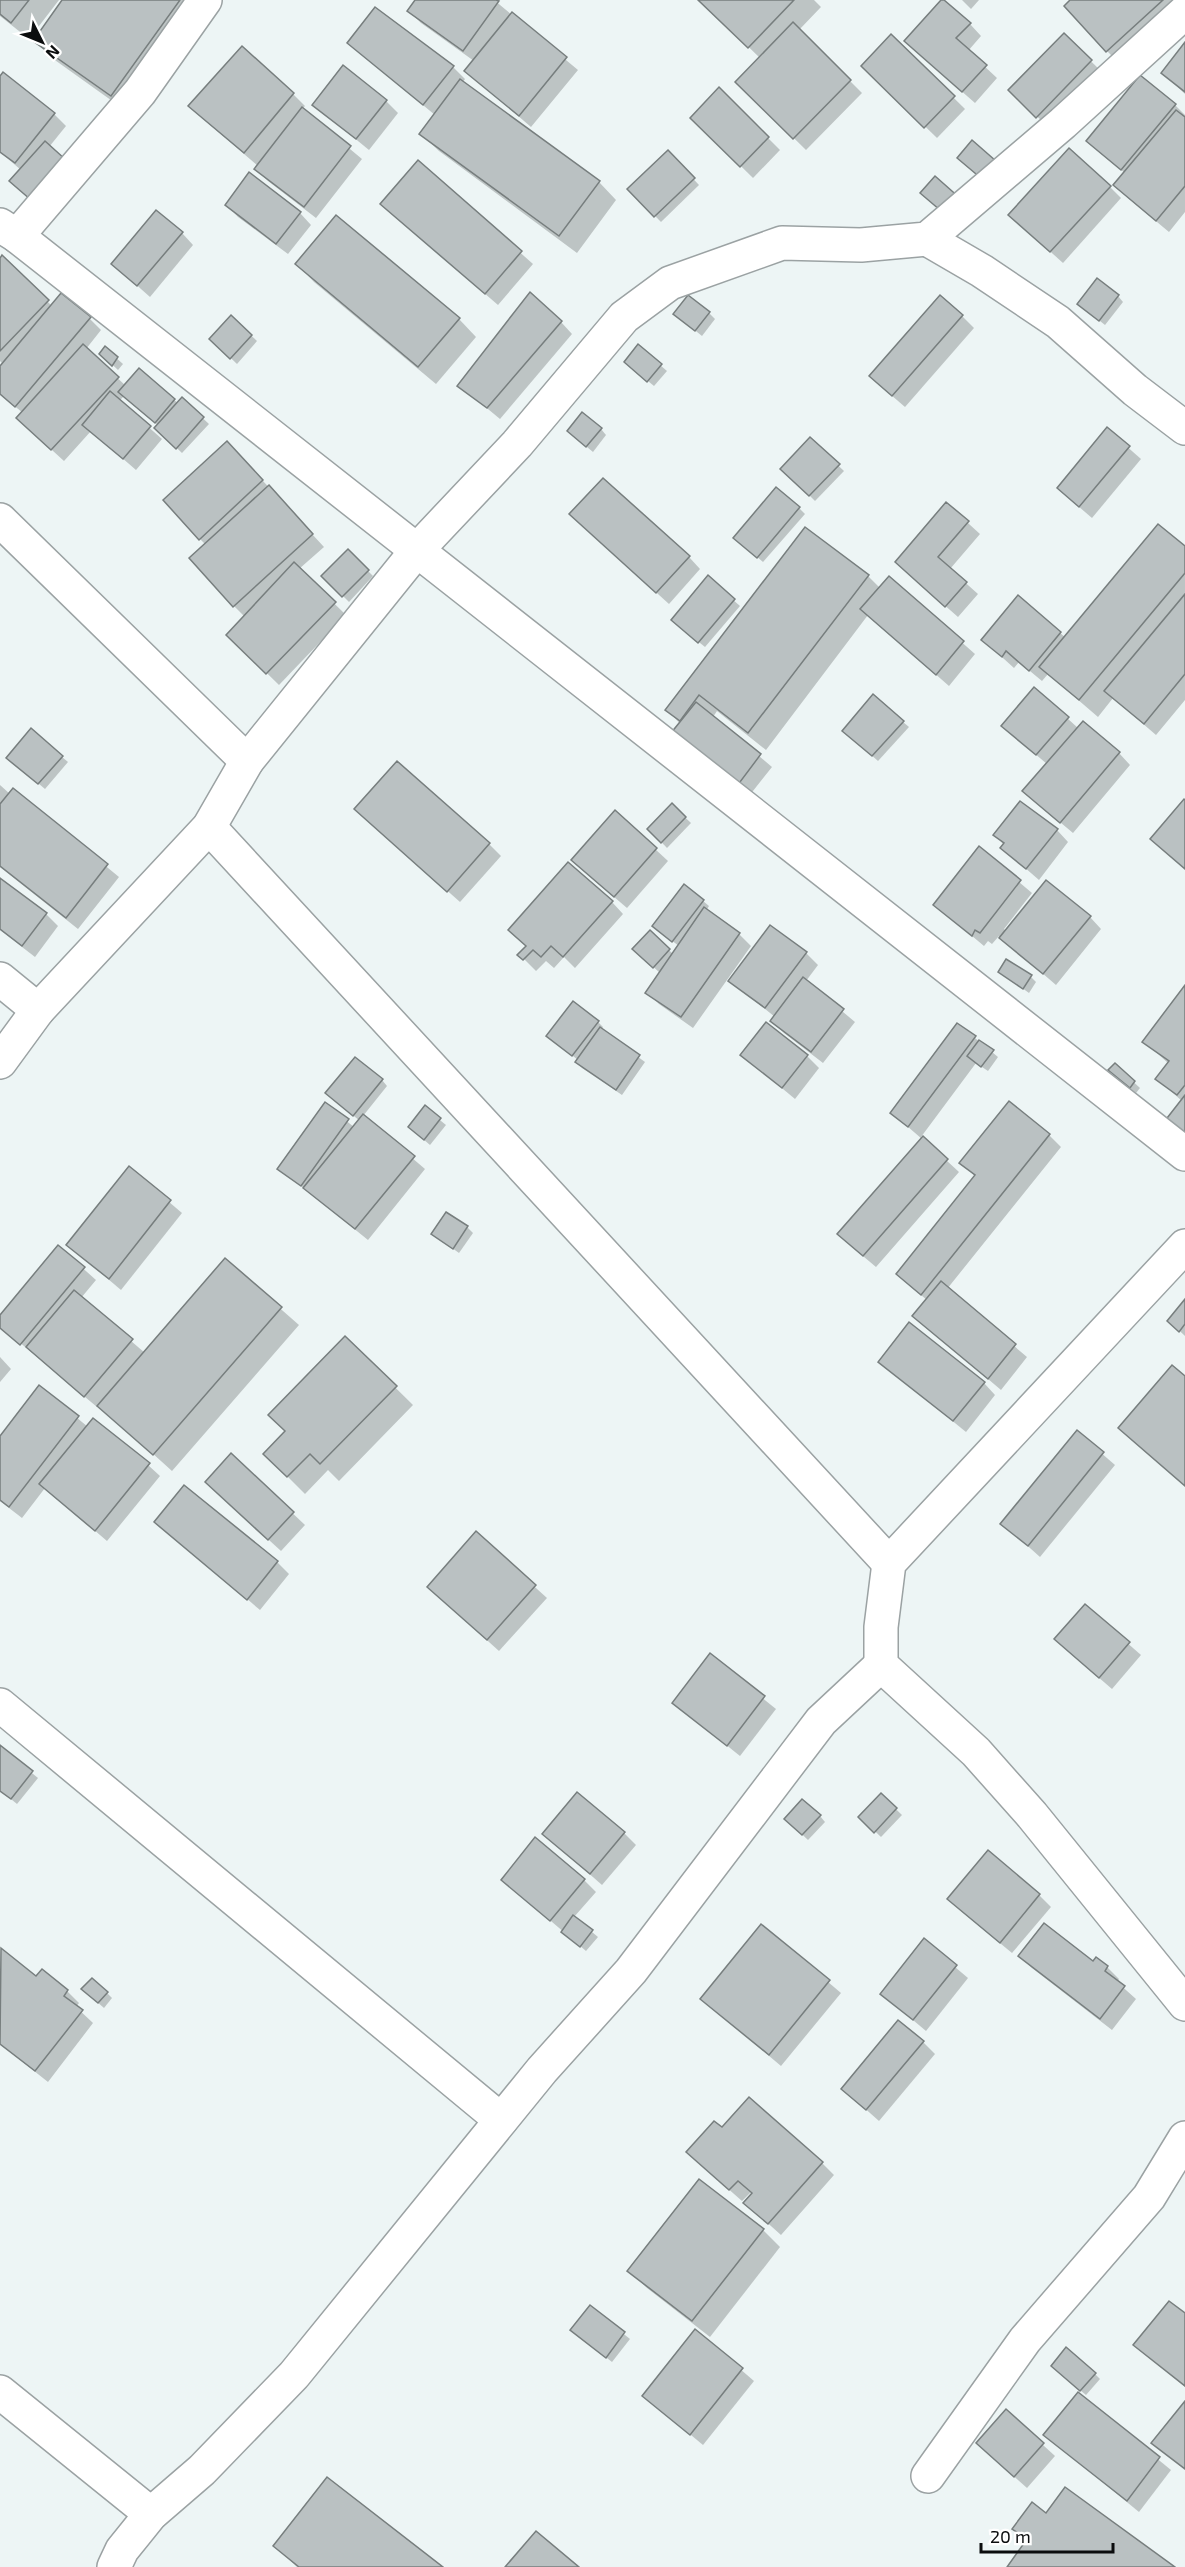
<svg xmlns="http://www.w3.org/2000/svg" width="1185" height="2567" viewBox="0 0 1185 2567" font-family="'Exo 2',sans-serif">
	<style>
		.shadow { fill: #0003 }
		.building { fill: #bac1c2; stroke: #777e7e; stroke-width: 1.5 }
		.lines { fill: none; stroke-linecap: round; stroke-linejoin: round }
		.minor-casing { stroke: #9ba2a3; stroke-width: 36 }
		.minor { stroke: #fff; stroke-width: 33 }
	</style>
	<rect width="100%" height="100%" fill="#edf5f5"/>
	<g class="shadow">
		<path d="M0 0H59L29 39 0 16Z"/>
		<path d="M64 0H191L129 113 52 58 35 41Z"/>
		<path d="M417 0H494L578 70 531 127 466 71 474 61 421 23 409 11Z"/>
		<path d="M700 0H814L821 7 799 30 862 93 806 150 737 82 760 58Z"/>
		<path d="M962 0H979L971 9Z"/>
		<path d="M1072 0H1185L1119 63 1107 51Z"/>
		<path d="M376 9 453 67 465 79 463 82 599 182 616 200 577 253 439 151 421 134 435 115 361 54Z"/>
		<path d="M970 24 981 36 968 51 997 78 975 103 918 53Z"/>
		<path d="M1064 35 1103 73 1049 128 1010 90Z"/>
		<path d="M891 36 965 109 937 138 863 66Z"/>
		<path d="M1185 44V94L1163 73Z"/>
		<path d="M0 78 54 114 66 126 49 147 21 170 0 152Z"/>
		<path d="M719 89 780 150 753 178 692 118Z"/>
		<path d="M293 94 305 106 302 109 362 159 316 218 268 181 256 169 258 166 202 118Z"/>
		<path d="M386 101 398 113 369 150 314 105Z"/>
		<path d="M1175 105 1185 115V212L1169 232 1127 197 1125 173 1100 153Z"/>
		<path d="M668 152 699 185 661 222 629 189Z"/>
		<path d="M418 162 533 264 498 305 394 215Z"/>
		<path d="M1110 187 1121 198 1063 263 1022 226Z"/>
		<path d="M227 205 300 213 311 225 288 254 238 217Z"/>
		<path d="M182 233 193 245 150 297 113 264Z"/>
		<path d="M2 257 52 306 90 319 101 330 86 349 126 386 174 400 178 403 182 399 209 424 182 453 156 428 158 425 124 396 119 401 162 439 136 470 91 431 64 461 30 430 23 413 0 394V368L3 364 0 361V260Z"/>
		<path d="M297 264 459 319 476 337 436 384 314 282Z"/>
		<path d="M1118 296 1123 302 1105 325 1085 309Z"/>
		<path d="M709 313 715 319 702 336 675 314Z"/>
		<path d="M962 316 974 328 905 407 883 388Z"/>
		<path d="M231 317 257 341 237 364 211 339Z"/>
		<path d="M561 322 572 334 500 419 459 385Z"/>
		<path d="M638 346 667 371 654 386 631 367Z"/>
		<path d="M105 348 123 364 118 370 101 354Z"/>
		<path d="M601 429 606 435 593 452 575 437Z"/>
		<path d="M1107 429 1141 459 1092 518 1071 500Z"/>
		<path d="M810 439 844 471 815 501 783 469Z"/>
		<path d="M239 455 324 547 299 569 346 615 279 685 228 635 245 617 234 606 206 545 200 539Z"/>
		<path d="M947 504 980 534 950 569 978 594 958 617 909 574Z"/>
		<path d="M799 508 805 514 763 562 741 543Z"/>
		<path d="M583 526 689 557 700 569 669 604Z"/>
		<path d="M1185 547V700L1156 735 1113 698 1098 717 1048 674 1042 681 1019 662 1014 668 983 640 1018 597 1066 638Z"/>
		<path d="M348 551 373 576 349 602 323 576Z"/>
		<path d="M868 576 880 588 889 578 975 654 949 686 868 615 766 750 717 711 713 717 772 767 749 796 667 710Z"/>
		<path d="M708 578 740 606 705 647 678 625Z"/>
		<path d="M1035 689 1078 728 1119 753 1130 765 1073 833 1036 802 1047 764 1015 737Z"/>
		<path d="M903 722 909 727 878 761 850 736Z"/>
		<path d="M62 757 68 762 45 789 14 763Z"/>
		<path d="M0 785 10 794 13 790 119 877 78 929 0 867Z"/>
		<path d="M672 805 691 823 667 848 649 829Z"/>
		<path d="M615 812 668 861 627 908 585 872Z"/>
		<path d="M368 820 489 844 501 856 460 902Z"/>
		<path d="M1057 830 1068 842 1039 880 1002 848 1004 845 995 835Z"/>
		<path d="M979 848 1032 893 1004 929 1006 931 1090 917 1101 929 1056 985 999 936 992 944 988 941 984 946 935 905Z"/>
		<path d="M0 880 46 914 58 926 35 957 0 930Z"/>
		<path d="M703 901 709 906 706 911 739 934 751 946 693 1028 659 1004 647 992 660 973 634 949 650 932 673 954 679 946 659 931Z"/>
		<path d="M612 902 623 914 575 968 564 957 554 968 546 961 536 971 520 955Z"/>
		<path d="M806 953 818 965 806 981 855 1022 823 1063 784 1033 772 1021 775 1017 730 981Z"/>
		<path d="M1000 972 1031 977 1036 982 1029 993Z"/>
		<path d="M1185 987V1138L1182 1101 1157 1079 1169 1064 1144 1041Z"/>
		<path d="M598 1022 603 1027 601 1030 645 1062 622 1095 582 1068 577 1062 578 1060 548 1036Z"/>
		<path d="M975 1038 998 1057 988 1071 976 1063 921 1137 959 1172 876 1267 851 1246 922 1139 892 1113Z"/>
		<path d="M742 1055 807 1056 819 1068 795 1099Z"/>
		<path d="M1115 1065 1140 1088 1136 1093 1116 1076Z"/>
		<path d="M382 1080 387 1086 363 1116 425 1169 368 1240 279 1168 325 1104 354 1127 360 1121 333 1099Z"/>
		<path d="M425 1108 446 1125 430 1145 416 1133Z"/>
		<path d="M1049 1135 1061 1147 947 1289 1027 1357 1001 1390 914 1316 927 1300 910 1286 976 1177 961 1162Z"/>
		<path d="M129 1168 182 1213 121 1290 68 1245Z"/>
		<path d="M467 1227 473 1233 459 1253 433 1234Z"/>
		<path d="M59 1247 96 1280 81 1298 145 1353 225 1260 299 1325 172 1471 99 1405 97 1407 0 1326V1317Z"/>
		<path d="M1185 1301V1336L1169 1321Z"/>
		<path d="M345 1338 413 1405 339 1481 328 1470 305 1494 265 1454 287 1431Z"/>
		<path d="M0 1357 11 1369 0 1382Z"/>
		<path d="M880 1362 984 1383 995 1395 966 1432Z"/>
		<path d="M40 1387 88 1427 148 1465 160 1476 107 1541 45 1488 22 1518 0 1501V1439Z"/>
		<path d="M1077 1432 1115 1465 1040 1557 1002 1523Z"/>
		<path d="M231 1455 305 1525 281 1551 219 1494Z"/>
		<path d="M156 1522 277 1562 289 1574 260 1610Z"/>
		<path d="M476 1534 547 1598 499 1651 440 1598Z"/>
		<path d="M1085 1606 1141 1655 1112 1689 1068 1651Z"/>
		<path d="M710 1656 776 1709 740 1756 674 1703Z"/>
		<path d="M0 1747 38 1778 17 1804 0 1790Z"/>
		<path d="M881 1795 902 1815 881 1837 860 1817Z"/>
		<path d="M820 1816 825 1822 808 1840 786 1819Z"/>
		<path d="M624 1833 636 1845 602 1885 544 1834Z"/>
		<path d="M503 1880H584L596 1892 574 1917 598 1937 586 1951Z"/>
		<path d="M1039 1895 1051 1907 1012 1953 961 1911Z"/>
		<path d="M762 1926 841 1993 781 2066 702 1999Z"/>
		<path d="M924 1941 968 1978 926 2031 882 1994Z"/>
		<path d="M1 1950 37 1978 42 1971 67 1991 79 2003 76 2007 93 2023 48 2082 0 2044Z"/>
		<path d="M1020 1956 1093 1963 1107 1967 1119 1979 1117 1982 1136 1999 1112 2030 1032 1968Z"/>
		<path d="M107 1993 112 1998 104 2008 89 1995Z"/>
		<path d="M923 2042 935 2054 879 2121 843 2089Z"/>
		<path d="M722 2130 822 2163 834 2175 781 2235 745 2203 753 2194 751 2192 742 2201 700 2164Z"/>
		<path d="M763 2230 780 2247 710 2337 647 2288 629 2271Z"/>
		<path d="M590 2307 630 2339 612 2362 572 2330Z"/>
		<path d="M1185 2315V2387L1135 2345Z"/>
		<path d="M696 2331 754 2381 703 2445 644 2396Z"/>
		<path d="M1058 2372 1095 2374 1100 2379 1086 2395Z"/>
		<path d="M1078 2394 1171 2470 1139 2512 1045 2435Z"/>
		<path d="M1006 2411 1055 2456 1027 2488 990 2455Z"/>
		<path d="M275 2546 441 2567H297Z"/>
	</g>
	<g class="building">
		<path d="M0 0H29L11 23 0 14Z"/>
		<path d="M62 0H180L111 96 33 41Z"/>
		<path d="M415 0H496L499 1 463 51 407 11Z"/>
		<path d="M698 0H794L748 48Z"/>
		<path d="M941 0H944L971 23 956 38 987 65 962 92 904 41Z"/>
		<path d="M1070 0H1163L1106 52 1064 6Z"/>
		<path d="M375 7 454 66 423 105 347 43Z"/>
		<path d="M512 12 567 57 519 116 464 71Z"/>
		<path d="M793 22 851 80 793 139 735 82Z"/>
		<path d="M1064 33 1092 60 1036 118 1008 90Z"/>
		<path d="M891 34 955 96 924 128 861 66Z"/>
		<path d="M1185 42V92L1161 73Z"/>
		<path d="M242 46 294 93 244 153 188 106Z"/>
		<path d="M343 65 387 100 356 139 312 105Z"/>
		<path d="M3 72 55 113 15 163 0 152V76Z"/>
		<path d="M1140 75 1176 104 1121 170 1086 141Z"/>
		<path d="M460 79 600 181 559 236 419 134Z"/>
		<path d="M719 87 769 137 740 167 690 118Z"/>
		<path d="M302 107 351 146 304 207 254 169Z"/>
		<path d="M1176 110 1185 117V186L1156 221 1113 185Z"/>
		<path d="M972 140 996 161 982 179 957 158Z"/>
		<path d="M45 141 66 160 31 200 9 181Z"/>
		<path d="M1069 148 1111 186 1050 252 1008 215Z"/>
		<path d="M668 150 695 178 654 217 627 189Z"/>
		<path d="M418 160 522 251 485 294 380 204Z"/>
		<path d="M249 172 301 212 276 244 225 205Z"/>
		<path d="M935 176 961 199 947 216 920 193Z"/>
		<path d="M156 210 183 232 137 286 111 264Z"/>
		<path d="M336 215 460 318 418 367 295 264Z"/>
		<path d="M2 255 49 300 0 351V258Z"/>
		<path d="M1097 278 1119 295 1099 321 1077 304Z"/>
		<path d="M530 292 562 321 487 408 457 386Z"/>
		<path d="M61 293 91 317 15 407 0 394V366Z"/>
		<path d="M688 295 710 312 695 331 673 314Z"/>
		<path d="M940 295 963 315 892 396 869 376Z"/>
		<path d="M231 315 252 335 230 359 209 339Z"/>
		<path d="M83 344 119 377 51 450 16 418Z"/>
		<path d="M638 344 662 364 647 382 624 362Z"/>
		<path d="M105 346 118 357 112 366 99 354Z"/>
		<path d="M139 368 175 399 155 423 118 392Z"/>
		<path d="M110 391 151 426 123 459 82 425Z"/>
		<path d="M182 397 204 417 176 449 154 428Z"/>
		<path d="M582 412 602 428 586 447 567 431Z"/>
		<path d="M1107 427 1130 446 1079 507 1057 488Z"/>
		<path d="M810 437 840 464 809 496 780 469Z"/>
		<path d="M227 441 263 480 199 540 163 500Z"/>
		<path d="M603 478 690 556 656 593 569 514Z"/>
		<path d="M269 485 313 534 233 607 189 558Z"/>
		<path d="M776 487 800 507 757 558 733 538Z"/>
		<path d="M946 502 969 521 938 557 967 582 945 607 895 562Z"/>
		<path d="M1158 524 1185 546V573L1079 700 1039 667Z"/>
		<path d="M805 527 869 575 748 733 699 695 680 721 665 710Z"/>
		<path d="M348 549 369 570 342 597 321 576Z"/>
		<path d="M294 562 336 602 266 674 226 635Z"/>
		<path d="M708 575 735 599 698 643 671 620Z"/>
		<path d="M889 576 964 641 936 675 860 609Z"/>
		<path d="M1185 594V674L1144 724 1104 691Z"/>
		<path d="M1018 595 1061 632 1029 671 1006 651 1002 657 981 640Z"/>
		<path d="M1034 687 1069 717 1036 755 1001 726Z"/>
		<path d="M873 694 904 721 872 756 842 731Z"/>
		<path d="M696 702 761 754 737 786 671 733Z"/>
		<path d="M1083 721 1120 752 1060 823 1022 791Z"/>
		<path d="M31 728 63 756 38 784 6 758Z"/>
		<path d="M397 761 490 843 447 892 354 809Z"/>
		<path d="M13 788 108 864 66 918 0 866V804Z"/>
		<path d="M1184 799 1185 800V869L1150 839Z"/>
		<path d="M1020 801 1058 829 1026 869 1000 848 1004 843 993 835Z"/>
		<path d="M672 803 686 817 661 843 647 829Z"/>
		<path d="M615 810 657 848 614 897 571 860Z"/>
		<path d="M979 846 1021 880 980 933 975 930 972 936 933 905Z"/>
		<path d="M568 862 613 901 563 957 551 946 541 957 533 950 523 960 517 955 526 946 508 930Z"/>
		<path d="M0 878 47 913 22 946 0 929Z"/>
		<path d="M1046 880 1091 916 1043 974 999 938Z"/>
		<path d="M684 884 704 900 672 942 652 926Z"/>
		<path d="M704 907 740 933 681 1017 645 993Z"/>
		<path d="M770 925 807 952 765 1008 728 981Z"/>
		<path d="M650 930 670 949 653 968 632 949Z"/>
		<path d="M1006 959 1032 975 1023 989 998 972Z"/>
		<path d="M803 977 844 1009 811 1052 770 1021Z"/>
		<path d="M1185 985V1085L1177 1095 1155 1079 1169 1061 1142 1042Z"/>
		<path d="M573 1001 599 1021 572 1056 546 1036Z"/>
		<path d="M766 1022 808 1055 782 1088 740 1055Z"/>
		<path d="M957 1023 976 1036 908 1127 890 1113Z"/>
		<path d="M600 1027 640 1055 616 1090 575 1062Z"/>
		<path d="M979 1040 994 1050 981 1067 967 1056Z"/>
		<path d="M355 1057 383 1079 353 1116 325 1093Z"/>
		<path d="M1115 1063 1135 1081 1130 1088 1108 1070Z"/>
		<path d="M1185 1095V1139L1164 1122Z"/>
		<path d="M1009 1101 1050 1134 921 1295 896 1274 975 1175 959 1163Z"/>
		<path d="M325 1102 349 1119 301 1186 277 1169Z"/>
		<path d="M425 1105 441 1118 424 1140 408 1127Z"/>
		<path d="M363 1114 415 1156 355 1229 303 1188Z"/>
		<path d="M923 1136 948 1159 863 1256 837 1234Z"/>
		<path d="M129 1166 171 1200 109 1279 66 1245Z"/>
		<path d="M446 1212 468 1226 453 1249 431 1234Z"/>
		<path d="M58 1245 85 1267 20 1345 0 1328V1315Z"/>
		<path d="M225 1258 282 1307 153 1455 97 1406Z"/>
		<path d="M941 1281 1016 1344 988 1379 912 1316Z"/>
		<path d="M74 1290 133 1339 84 1397 26 1347Z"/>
		<path d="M1185 1299V1324L1179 1332 1167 1321Z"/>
		<path d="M909 1322 985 1382 953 1421 878 1362Z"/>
		<path d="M345 1336 397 1386 320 1464 310 1454 287 1477 263 1454 285 1431 268 1415Z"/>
		<path d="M1172 1365 1185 1376V1486L1118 1428Z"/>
		<path d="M39 1385 79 1416 9 1507 0 1500V1436Z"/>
		<path d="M93 1418 150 1463 95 1531 39 1484Z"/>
		<path d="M1077 1430 1104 1452 1028 1546 1000 1524Z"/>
		<path d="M231 1453 294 1512 268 1540 205 1482Z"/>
		<path d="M184 1485 278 1561 247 1600 154 1522Z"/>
		<path d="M476 1531 536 1585 487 1640 427 1587Z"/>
		<path d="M1085 1604 1130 1642 1099 1678 1054 1639Z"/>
		<path d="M710 1653 765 1696 727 1746 672 1703Z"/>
		<path d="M0 1745 33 1771 11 1799 0 1791Z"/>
		<path d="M577 1792 625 1832 590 1874 542 1834Z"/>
		<path d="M881 1793 897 1808 874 1833 858 1817Z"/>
		<path d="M802 1799 821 1815 802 1835 784 1819Z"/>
		<path d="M535 1837 585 1879 550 1921 501 1880Z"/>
		<path d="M988 1850 1040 1894 1000 1943 947 1899Z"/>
		<path d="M573 1915 593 1930 580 1947 561 1932Z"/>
		<path d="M1044 1923 1093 1961 1096 1957 1108 1966 1105 1971 1125 1986 1100 2019 1018 1956Z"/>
		<path d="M761 1924 830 1980 769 2055 700 1999Z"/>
		<path d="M924 1938 957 1965 913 2020 880 1994Z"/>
		<path d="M1 1948 36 1976 42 1969 68 1990 64 1996 83 2010 35 2071 0 2044Z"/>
		<path d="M92 1978 108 1992 98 2003 81 1989Z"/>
		<path d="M898 2020 924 2041 866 2110 841 2089Z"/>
		<path d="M749 2097 823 2162 768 2224 743 2203 752 2193 738 2181 729 2190 686 2152 714 2121 722 2127Z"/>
		<path d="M699 2179 764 2229 692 2321 627 2271Z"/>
		<path d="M1169 2301 1185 2313V2386L1133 2345Z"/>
		<path d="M590 2305 625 2332 606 2358 570 2330Z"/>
		<path d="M695 2329 743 2368 690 2435 642 2396Z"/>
		<path d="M1066 2347 1096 2373 1080 2391 1051 2366Z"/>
		<path d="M1078 2392 1160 2457 1127 2501 1043 2435Z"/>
		<path d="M1185 2401V2469L1151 2443Z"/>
		<path d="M1006 2409 1044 2443 1014 2477 976 2443Z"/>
		<path d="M327 2477 443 2567H299L273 2546Z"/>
		<path d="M1065 2487 1175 2567H1007L1027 2539 1012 2529 1032 2502 1046 2513Z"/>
		<path d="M536 2531 579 2567H505Z"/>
	</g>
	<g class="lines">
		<g class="minor-casing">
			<g id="minor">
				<path d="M0 225 17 236 1185 1154"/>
				<path d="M17 236 140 92 205 0"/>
				<path d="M927 239 982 271 1058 322 1135 390 1185 428"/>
				<path d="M0 520 247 761"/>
				<path d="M209 827 889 1563"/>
				<path d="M0 979 38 1010"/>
				<path d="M0 1062 38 1010 209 827 247 761 418 549 517 444 624 317 670 283 782 243 861 245 927 239 1063 123 1185 12"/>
				<path d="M1185 1246 889 1563 881 1627V1665L976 1752 1032 1815 1185 2004"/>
				<path d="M0 1705 501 2120"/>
				<path d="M0 2392 151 2514"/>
				<path d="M928 2476 1025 2340 1149 2197 1185 2138"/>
				<path d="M114 2567 122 2550 151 2514 202 2470 294 2375 542 2070 631 1971 821 1721 881 1665"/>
			</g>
		</g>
		<use href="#minor" class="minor"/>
	</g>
	<g transform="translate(42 42) rotate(133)" stroke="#ffffff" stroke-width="4.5" paint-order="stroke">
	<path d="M0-4.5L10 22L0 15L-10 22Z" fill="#0b0d0e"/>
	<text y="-9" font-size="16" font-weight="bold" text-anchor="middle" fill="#0b0d0e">N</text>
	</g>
	<path d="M981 2543v9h132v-9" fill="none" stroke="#0b0d0e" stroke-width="3"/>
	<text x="990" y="2543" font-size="18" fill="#0b0d0e" stroke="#ffffff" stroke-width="4.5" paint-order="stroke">20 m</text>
</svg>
